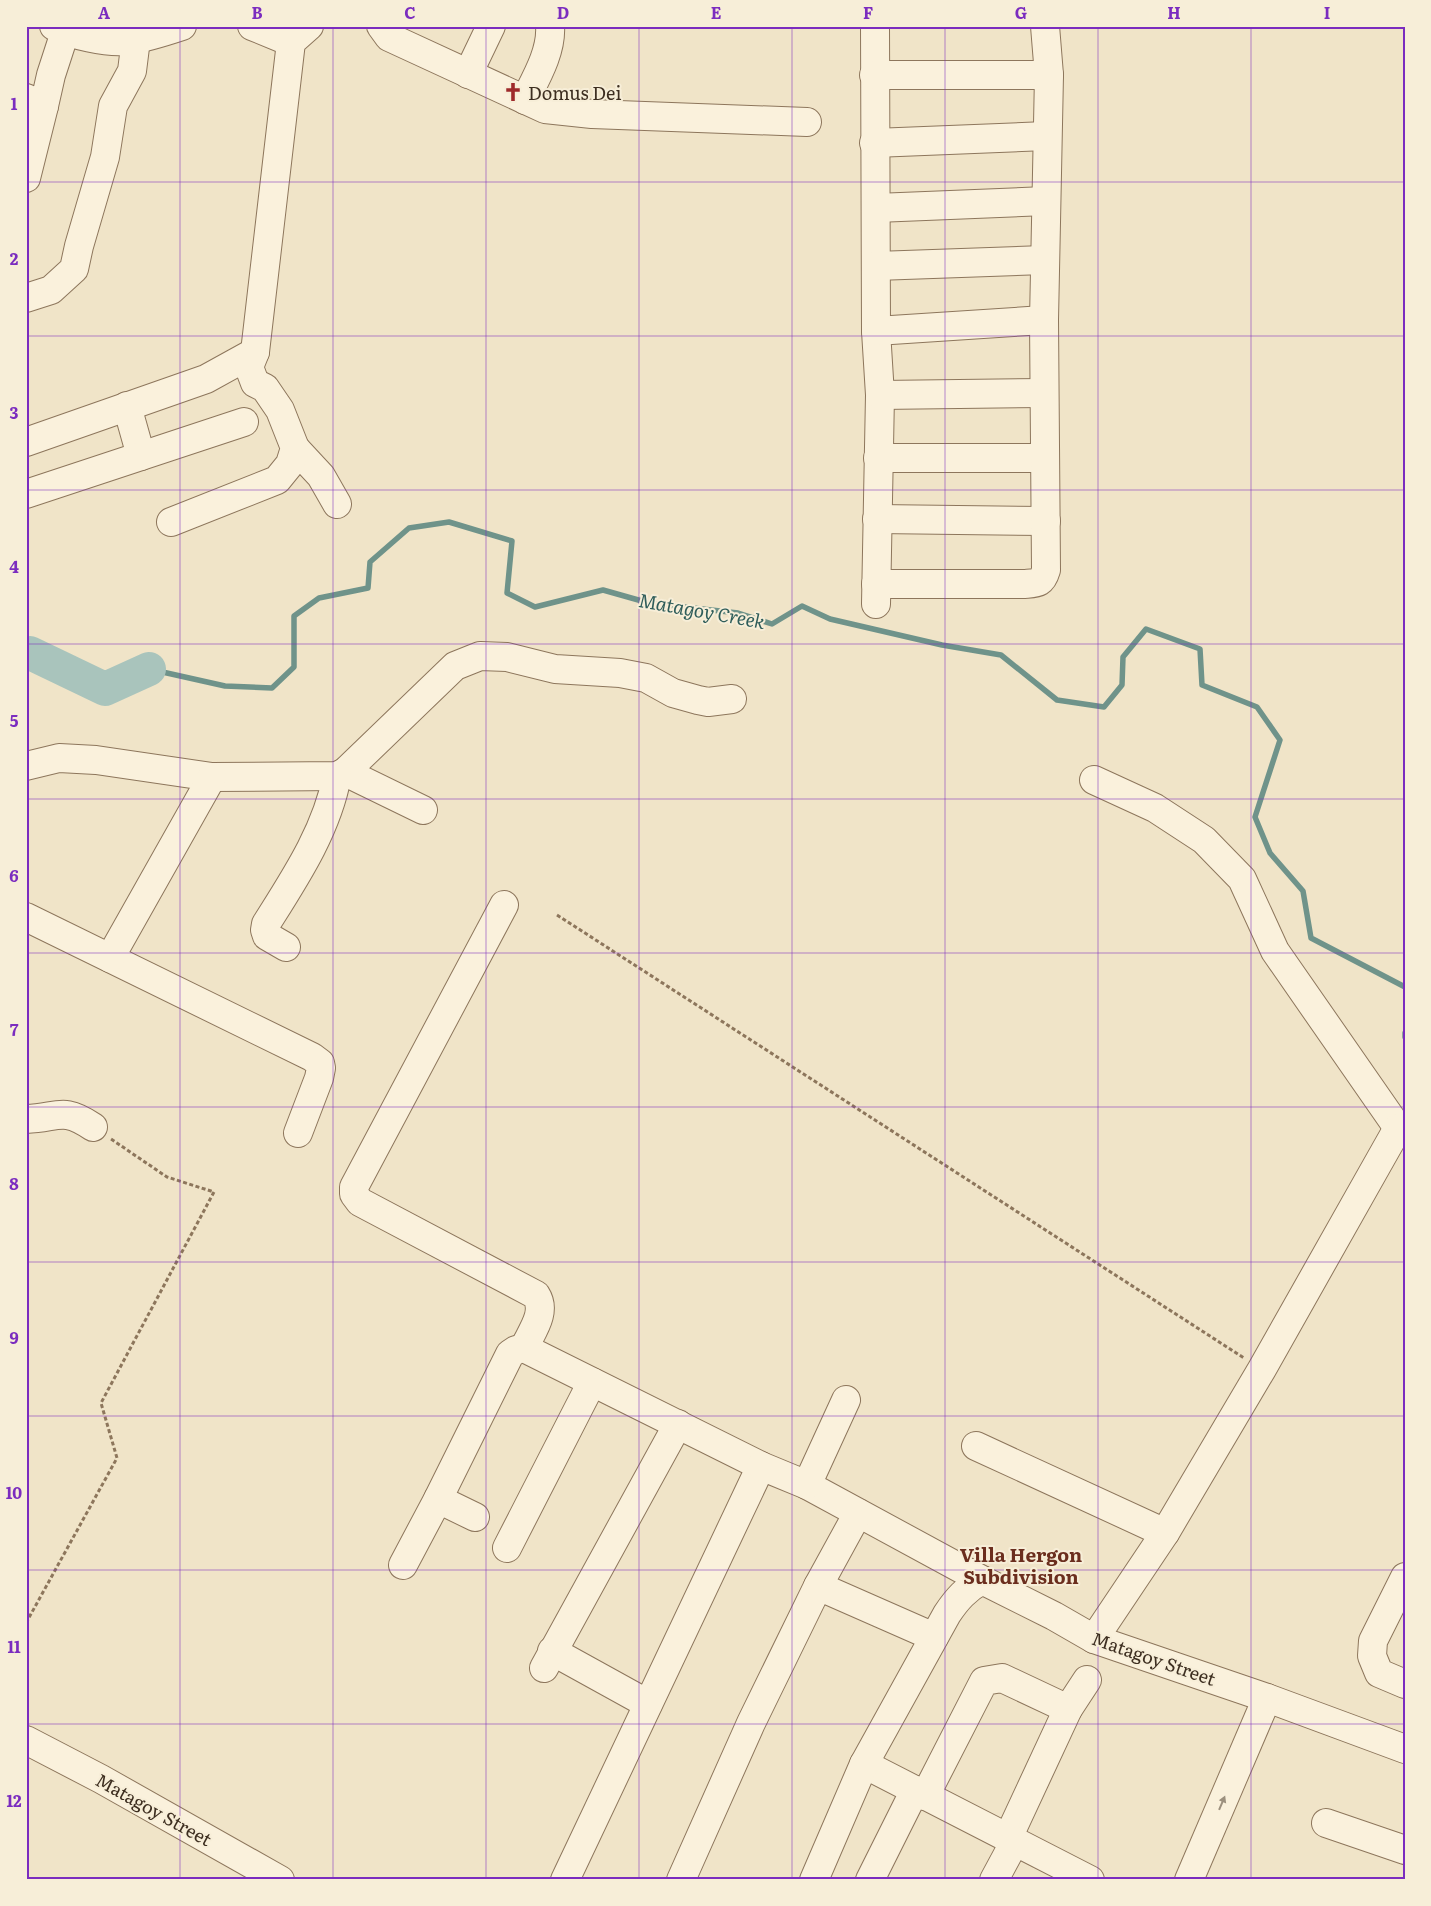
<svg xmlns="http://www.w3.org/2000/svg" width="1431" height="1906" viewBox="0 0 1431 1906" font-family="Literata,serif">
	<style>
		.lines { fill: none; stroke-linecap: round; stroke-linejoin: round }
		.stream { stroke: #6f938a; stroke-width: 5.5 }
		.river { stroke: #a9c4bc; stroke-width: 34 }
		.minor-casing { stroke: #8d765c; stroke-width: 30 }
		.path { stroke: #8d765c; stroke-width: 3; stroke-dasharray: 4 2.5; stroke-linecap: butt }
		.minor { stroke: #faf1dc; stroke-width: 28 }
		.oneway { fill: #9c907e }
		.grid { fill: none; stroke: #7b2cbf; stroke-width: 1; stroke-opacity: 0.55 }
		.labels { text-anchor: middle; dominant-baseline: central; stroke-width: 4; stroke-linejoin: round; paint-order: stroke }
		.poi-label { font-size: 18px; fill: #3d2e20; stroke: #f7eed8; text-anchor: start }
		.street-label { font-size: 18px; fill: #3d2e20; stroke: #f7eed8 }
		.water-label { font-size: 19px; font-style: italic; fill: #2f5d5a; stroke: #f7eed8 }
		.neighbourhood-label { font-size: 19px; font-weight: bold; fill: #6b2e1e; stroke: #f7eed8 }
		.neatline { fill: none; stroke: #7b2cbf; stroke-width: 2 }
		.grid-label { font-size: 16px; text-anchor: middle; font-weight: bold; fill: #7b2cbf }
	</style>
	<rect width="100%" height="100%" fill="#f0e4c8"/>
	<g class="lines">
		<g class="stream">
			<path d="M149 669 225 686 272 688 294 667V616L319 598 368 588 370 562 409 528 449 522 512 541 507 593 535 607 603 590 649 603 738 613 772 624 802 606 830 619 942 645 1001 655 1057 700 1104 707 1122 685 1123 657 1146 629 1200 649 1202 685 1257 707 1280 740 1255 817 1270 853 1303 891 1311 938 1405 987"/>
			<path d="M1405 1033V1037"/>
		</g>
		<path class="river" d="M26 654 30 653 105 689 149 669"/>
		<g class="minor-casing">
			<g id="minor">
				<path d="M54 26C72 35 106 43 126 41 145 38 164 32 182 26"/>
				<path d="M252 26 291 42"/>
				<path d="M381 26 389 37 545 109 592 114 807 122"/>
				<path d="M875 26 876 331 880 395 876 604"/>
				<path d="M468 74 491 26"/>
				<path d="M874 75H1049"/>
				<path d="M26 98 44 106 51 75 65 32"/>
				<path d="M525 100C536 78 552 51 550 26"/>
				<path d="M874 143 1046 136"/>
				<path d="M26 178 44 106"/>
				<path d="M876 208 1046 201"/>
				<path d="M876 266 1044 260"/>
				<path d="M26 298 51 290 74 269 79 246 105 157 113 106 132 71 136 39"/>
				<path d="M876 331 1044 320"/>
				<path d="M880 395 1044 393"/>
				<path d="M127 406 141 456"/>
				<path d="M26 442 206 379 255 352 291 42 309 26"/>
				<path d="M295 448 321 476 337 504"/>
				<path d="M878 458H1045"/>
				<path d="M26 494 244 422"/>
				<path d="M877 519 1046 521"/>
				<path d="M171 522 277 480 290 464 295 448 280 410 265 388 255 383 249 367 255 352"/>
				<path d="M876 584H1024C1037 583 1042 584 1046 570L1044 320 1049 75 1045 26"/>
				<path d="M26 766 59 758 96 760 212 777 337 776 345 772 455 666 480 656 507 657 555 669 620 673 646 678 673 693 698 700 708 702 732 699"/>
				<path d="M345 772 423 810"/>
				<path d="M1094 780 1155 808 1204 840 1242 879 1275 951 1398 1128 1405 1131"/>
				<path d="M504 905 354 1187V1194L360 1202 536 1295C547 1312 532 1331 524 1348L761 1466 565 1880"/>
				<path d="M26 917 312 1057 320 1063 321 1068 319 1078 298 1133"/>
				<path d="M286 947 267 936 265 930 266 924C295 878 327 830 337 776"/>
				<path d="M110 958 212 777"/>
				<path d="M26 1119C59 1118 62 1106 93 1127"/>
				<path d="M976 1446 1165 1533"/>
				<path d="M761 1466 807 1485 982 1580"/>
				<path d="M807 1485 846 1400"/>
				<path d="M438 1499 475 1517"/>
				<path d="M507 1548 592 1382"/>
				<path d="M403 1565 438 1499 510 1354 516 1350 524 1348"/>
				<path d="M1405 1577 1373 1641 1372 1656 1379 1673 1405 1684"/>
				<path d="M818 1586 858 1513"/>
				<path d="M1094 1639 1165 1533 1262 1369 1398 1128"/>
				<path d="M552 1651 648 1704"/>
				<path d="M544 1668 678 1424"/>
				<path d="M26 1740 101 1779 280 1880"/>
				<path d="M864 1764 1090 1880"/>
				<path d="M925 1796 984 1681 1002 1678 1068 1709"/>
				<path d="M1326 1823 1405 1850"/>
				<path d="M1008 1838 1068 1709 1087 1680"/>
				<path d="M681 1880 751 1723 818 1586 934 1637"/>
				<path d="M814 1880 864 1764 947 1614C957 1599 966 1589 982 1580L1054 1616 1094 1639 1267 1698 1405 1749"/>
				<path d="M870 1880 915 1790"/>
				<path d="M994 1880 1015 1841"/>
				<path d="M1189 1880 1267 1698"/>
			</g>
		</g>
		<g class="path">
			<path d="M557 915 1244 1358"/>
			<path d="M26 1623 117 1458 101 1403 214 1192 167 1177 111 1139"/>
		</g>
		<use href="#minor" class="minor"/>
	</g>
	<defs><path id="oneway-solid" d="M-6-.8H1V-3.2L6.5 0L1 3.2V.8H-6Z" transform="scale(1.25)"/></defs>
	<use class="oneway" href="#oneway-solid" transform="translate(1222 1803) rotate(-67)"/>
	<path class="grid" d="M180 26V1880M333 26V1880M486 26V1880M639 26V1880M792 26V1880M945 26V1880M1098 26V1880M1251 26V1880M26 182H1405M26 336H1405M26 490H1405M26 644H1405M26 799H1405M26 953H1405M26 1107H1405M26 1262H1405M26 1416H1405M26 1570H1405M26 1724H1405"/>
	<defs>
		<g id="church-bare" transform="scale(1.5)"><path d="M-1.2-6h2.4v3.5h3.3v2.4h-3.3V6h-2.4V-.1h-3.3v-2.4h3.3Z" fill="#9e2a2b" stroke="#f7eed8" stroke-width="2.5" paint-order="stroke"/></g>
	</defs>
	<g fill-rule="evenodd">
		<use href="#church-bare" x="513" y="92"/>
	</g>
	<g class="labels">
		<g class="poi-label">
			<text x="528" y="92">Domus Dei</text>
		</g>
		<g class="street-label">
			<text transform="translate(1154 1658) rotate(19)">Matagoy Street</text>
			<text transform="translate(154 1809) rotate(29)">Matagoy Street</text>
		</g>
		<g class="water-label">
			<text transform="translate(702 610) rotate(10)">Matagoy Creek</text>
		</g>
		<g class="neighbourhood-label">
			<text x="1021" y="1554">Villa Hergon<tspan x="1021" dy="22">Subdivision</tspan></text>
		</g>
	</g>
	<rect width="1431" height="1906" fill="none" stroke="#f7eed8" stroke-width="55"/>
	<rect x="28" y="28" width="1376" height="1850" class="neatline"/>
	<g class="grid-label">
		<text x="104" y="19">A</text>
		<text x="257" y="19">B</text>
		<text x="410" y="19">C</text>
		<text x="563" y="19">D</text>
		<text x="716" y="19">E</text>
		<text x="868" y="19">F</text>
		<text x="1021" y="19">G</text>
		<text x="1174" y="19">H</text>
		<text x="1327" y="19">I</text>
		<text x="14" y="110">1</text>
		<text x="14" y="265">2</text>
		<text x="14" y="419">3</text>
		<text x="14" y="573">4</text>
		<text x="14" y="727">5</text>
		<text x="14" y="882">6</text>
		<text x="14" y="1036">7</text>
		<text x="14" y="1190">8</text>
		<text x="14" y="1344">9</text>
		<text x="14" y="1499">10</text>
		<text x="14" y="1653">11</text>
		<text x="14" y="1807">12</text>
	</g>
</svg>
